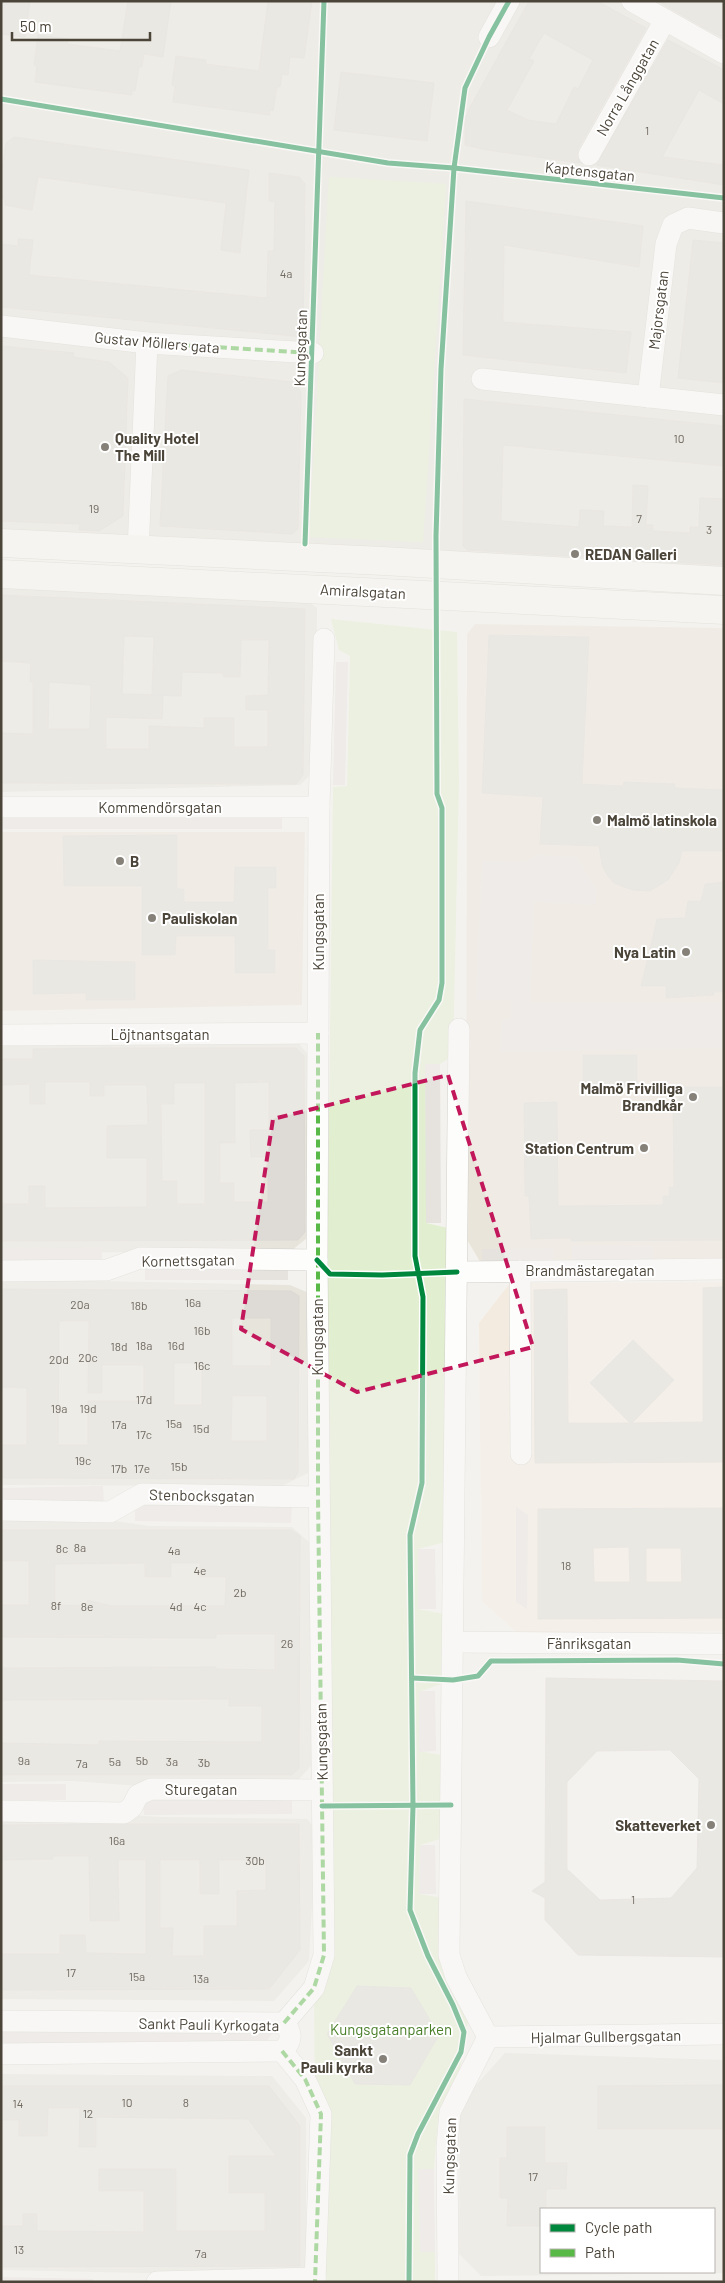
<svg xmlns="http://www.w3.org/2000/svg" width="725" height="2283" viewBox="0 0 725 2283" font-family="Barlow,sans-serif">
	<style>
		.residential { fill: #e7e4dc; fill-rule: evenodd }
		.commercial { fill: #f3ebdf }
		.education { fill: #eae5da }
		.green { fill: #e1eecf }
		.parking { fill: #e6e3df }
		.building { fill: #dedbd6; stroke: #dcd9d4; fill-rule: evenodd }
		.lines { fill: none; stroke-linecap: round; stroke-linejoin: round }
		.street-casing { stroke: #d2d0cb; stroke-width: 22 }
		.secondary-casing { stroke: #d3cfc5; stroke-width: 29 }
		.street { stroke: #fdfdfc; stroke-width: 21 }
		.secondary { stroke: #f7f6f1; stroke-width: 28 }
		.quiet { stroke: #58b947; stroke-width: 4; stroke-dasharray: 8 4; stroke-linecap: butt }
		.cycleway-casing { stroke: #fff; stroke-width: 8 }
		.cycleway { stroke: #00873e; stroke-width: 5 }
		.marked { fill: none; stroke: #c2185b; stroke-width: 4; stroke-dasharray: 10 6; stroke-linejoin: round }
		.poi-dot { fill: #868178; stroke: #fff; stroke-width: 2 }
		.labels { text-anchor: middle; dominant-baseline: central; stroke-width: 4; stroke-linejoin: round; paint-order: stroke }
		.number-label { font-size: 12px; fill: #706a61 }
		.street-label { font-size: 15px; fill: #4b4439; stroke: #fff }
		.poi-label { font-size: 15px; font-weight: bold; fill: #4b4439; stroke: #fff; text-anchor: start }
		.park-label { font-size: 15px; fill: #4a7f2a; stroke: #fff }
	</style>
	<rect width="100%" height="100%" fill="#f4f2ee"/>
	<g class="residential">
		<path d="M1 1H724V569L1 532Z"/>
		<path d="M1 579 301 595 317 608 316 769 300 785 1 792Z"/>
		<path d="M1 1041H297L312 1060V1234L291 1251 1 1253Z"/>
		<path d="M1 1279 290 1285 309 1293 310 1472 282 1486 1 1485Z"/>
		<path d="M1 1518 109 1520 149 1526 292 1527 309 1542 312 1765 299 1779 140 1786 73 1781 1 1782Z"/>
		<path d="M129 1815 162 1817 307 1819 316 1829 309 1961 274 2001 1 1999V1816Z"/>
		<path d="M505 2053 724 2060V2273L481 2276 459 2254 460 2103ZM541 2209H714V2272H541Z"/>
		<path d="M1 2074 272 2076 306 2118V2266L296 2276 1 2270Z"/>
	</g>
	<path class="commercial" d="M724 1282V1631L517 1633 482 1601 479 1323 510 1283Z"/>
	<g class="education">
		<path d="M475 624 724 628V1262L482 1265 466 1238 467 634Z"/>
		<path d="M1 832H305L302 1005 1 1011Z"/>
	</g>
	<g class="green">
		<path d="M329 177 446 184 423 542 309 537Z"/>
		<path d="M331 619 457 632 459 782 453 1056 440 1064H426V1223L452 1229 449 1541 418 1549V1609L449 1615 444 1683 419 1692V1751L441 1755 444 1838 420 1845 419 1894 444 1898 468 2021 460 2070 438 2119 434 2169H419L420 2252H435V2282H316L314 1988 325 1451 333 787 347 786 350 656 339 650Z"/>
	</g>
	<g class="parking">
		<path d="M336 662H348L345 785H333Z"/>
		<path d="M1 810 282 811V829H1Z"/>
		<path d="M538 855 577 857 596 890V905L534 902 530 1002H721V1016H724V1048L500 1052 502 1020 511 1019V1000H476L482 861 524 862Z"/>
		<path d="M425 1064H440L441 1223H426Z"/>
		<rect x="572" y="1246" width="81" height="15"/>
		<path d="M102 1247V1263L1 1264V1248Z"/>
		<path d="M553 1248V1261L482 1262V1249Z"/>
		<path d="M288 1264V1280H145V1265Z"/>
		<path d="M103 1486 104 1503 1 1505V1488Z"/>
		<path d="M135 1500 292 1503 291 1523 135 1521Z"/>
		<path d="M516 1507 528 1515 527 1609 516 1602Z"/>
		<path d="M418 1549H435L436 1609H418Z"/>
		<path d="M419 1691H435L436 1751 419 1752Z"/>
		<rect x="1" y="1784" width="65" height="16"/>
		<path d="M143 1798H292V1814L144 1815Z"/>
		<path d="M420 1845H435L436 1894H419Z"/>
		<path d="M1 2026 275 2029 265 2044 1 2043Z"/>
		<path d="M418 2169H434L435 2252H420Z"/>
		<path d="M1 2277 93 2279V2282H1Z"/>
	</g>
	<g class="building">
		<path d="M1 1H30L25 37 1 34Z"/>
		<path d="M128 1H171L163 57 144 54 142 67H139L135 91 132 90V95L35 82 37 66 34 65 38 35 68 39 67 44 120 51Z"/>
		<path d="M268 1H312L304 58 290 57 288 75 282 74 280 87H277L273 111 270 110V115L173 102 175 86 172 85 176 56 206 60V64L259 71Z"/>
		<path d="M529 1H597L646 28 578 149 577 156 580 163 487 150 465 145V119L470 107ZM544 33 593 60 578 89 574 87 556 124 528 120 507 110 534 61 529 59Z"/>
		<path d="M658 1H724V38L703 27Z"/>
		<path d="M668 40 724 70V104L699 90 662 157 724 165V185L596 165Z"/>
		<path d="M341 72 434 83 427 141 334 130Z"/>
		<path d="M14 137 249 170 240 253 221 250 226 203 38 177 32 210 5 205V199L1 198V176L6 143Z"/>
		<path d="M269 173 299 177 305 184 303 337 1 307V244L18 246V239L33 240 29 275 267 298 268 251H274L275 202 269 201Z"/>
		<path d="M466 201 643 226 639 267 504 245 503 322 631 332 626 373 463 355Z"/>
		<path d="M693 240 724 243V383L678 378Z"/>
		<path d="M1 346 74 353 73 357 109 362 128 378 123 516 99 531 79 530 80 524 1 521Z"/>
		<path d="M181 370 294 382 301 392 298 529 292 534 160 526 168 376Z"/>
		<path d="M464 399 724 426V466L503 445 501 521 579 527 580 510 604 511 603 526 632 527 633 485 648 486 646 525H653V531L690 533V527H699L700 498 724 499V565L467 550 463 546Z"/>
		<path d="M1 595 305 609 303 775 296 784 1 783V733L33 734V682H30L31 663 1 661ZM124 636 154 637 152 695 181 696 182 672 223 673 224 677H240L241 640H269L268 695 246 696V710H268V747H234V718H204V728L149 726V749H106V717L162 719 163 695 122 694ZM49 682 91 685 90 729H48Z"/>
		<path d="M489 635 589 637 582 784 623 786 624 782 675 784V788L724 790V851H682L679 863 668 880 650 891 632 890 614 883 607 875 602 865 599 846 540 844 543 797 482 793Z"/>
		<path d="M177 835V889H184V902H234L235 867H276V888H268V950H275V973H235V936H176L175 955H142V886H64L63 836Z"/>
		<path d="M724 882V992H713L714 995 666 998V986H641L657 919 685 918 688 901H701L705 884Z"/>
		<path d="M33 960 135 962V1000H86V993L33 994Z"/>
		<path d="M105 1048H296L304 1056 305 1232 298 1240 1 1241V1204H29V1186H45V1208L147 1207V1158H107V1126L148 1125 147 1085H104V1096H90V1082H45V1104H30V1084L1 1085V1059H33V1049ZM269 1082V1130H250L251 1157H268V1202H234V1183H220V1143H235V1083ZM174 1083H205V1204H177V1181H162L161 1104H174Z"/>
		<rect x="583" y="1055" width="54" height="31"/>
		<path d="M679 1087H724V1240L571 1241V1238L531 1239 529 1196H525L524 1103 557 1102 558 1206 663 1205V1196H669V1187H674L673 1109 679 1108Z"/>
		<path d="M724 1287V1462L535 1463 534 1290 567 1289 568 1423H630L590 1383 633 1340 674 1380 632 1423 703 1422V1288Z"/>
		<path d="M1 1289 291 1291 299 1296 298 1472 294 1479 1 1478V1445H27V1388L1 1387ZM232 1318H271V1366H232ZM59 1321H89L88 1393H102V1365H144V1401H88V1445H58ZM174 1363H202V1405H174ZM232 1396H267V1441H231Z"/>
		<path d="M724 1508V1618L538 1619V1509ZM629 1547 630 1582H594L593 1548ZM646 1548H681L682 1582H646Z"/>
		<path d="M1 1530H291L300 1536 299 1768 292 1775H1V1743L99 1745V1741L262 1742V1706H229V1699L1 1700V1668L216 1667V1669L275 1670V1634H216V1638L1 1637V1605H29V1561H1ZM145 1563V1577H171V1563H200V1577H226L225 1606H111L87 1600V1606L55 1605V1564Z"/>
		<path d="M546 1678 724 1681V1957L578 1955 545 1920V1898L532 1891 545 1882ZM670 1750 699 1779 697 1868 671 1898 600 1900 567 1869V1782L597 1751Z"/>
		<path d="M129 1824H299L300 1950 269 1989 1 1990V1954H60V1935H85L86 1953 146 1954V1860H118L119 1921H90L89 1856H53V1859L1 1860V1825ZM160 1860H200V1894H219V1860H266V1890L237 1891V1926H204V1956H172L173 1928H160Z"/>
		<path d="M357 1986 411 1988 439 2035 410 2085 355 2084 327 2034Z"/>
		<path d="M724 2085V2129H598V2086Z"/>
		<path d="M1 2086H269L300 2126V2266L1 2267V2226H23V2214H37V2231L144 2232V2191H99V2169H176V2231H265V2193H229V2156H276L248 2119 96 2117V2147H79L80 2108H48L47 2136H19V2120H1Z"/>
		<path d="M507 2127H545V2163H567L566 2189H546V2209H541V2226H507L508 2198H500V2158H507Z"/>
	</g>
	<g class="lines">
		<g class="street-casing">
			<g id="street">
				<path d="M632 1 724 53"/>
				<path d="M489 37 509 1"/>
				<path d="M589 155 665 20"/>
				<path d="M1 326 147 343 313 353"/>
				<path d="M482 379 724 405"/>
				<path d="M648 397 666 244 673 225 688 218 724 223"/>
				<path d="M138 551 147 343"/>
				<path d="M1 807H319"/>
				<path d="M1 1035 318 1033"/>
				<path d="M1 1271 107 1270 140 1258 317 1260"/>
				<path d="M520 1271 521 1454"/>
				<path d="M457 1272 724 1269"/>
				<path d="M1 1510 110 1512 142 1494 318 1497"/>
				<path d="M454 1642 724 1644"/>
				<path d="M1 1811 124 1813 132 1807 138 1795 151 1789 321 1790"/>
				<path d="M1 2021 284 2023C293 2033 292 2042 282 2051L1 2054"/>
				<path d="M284 2023 314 1988 324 1955 317 1260 319 807 324 639"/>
				<path d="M488 2037 724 2034"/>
				<path d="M282 2051 305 2079 321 2114 315 2282"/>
				<path d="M157 2282 315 2278"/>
				<path d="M448 2282 447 2146 450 2112 488 2037 456 1977 449 1955 459 1029"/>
			</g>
		</g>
		<g class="secondary-casing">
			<g id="secondary">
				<path d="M1 543 383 561 724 581"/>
				<path d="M1 574 724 610"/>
			</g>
		</g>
		<use href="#street" class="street"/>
		<use href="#secondary" class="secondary"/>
		<g class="quiet">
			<path d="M147 343 313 353"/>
			<path d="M284 2023 314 1988 324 1955 318 1497V1033"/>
			<path d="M282 2051 305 2079 321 2114 315 2282"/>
		</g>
		<g class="cycleway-casing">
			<g id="cycleway">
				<path d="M1 99 388 163 454 168 724 198"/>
				<path d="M305 544 324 1"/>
				<path d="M317 1260 330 1274 382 1275 457 1272"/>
				<path d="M412 1678 453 1680 478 1676 491 1661 677 1660 724 1664"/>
				<path d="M322 1806 451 1805"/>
				<path d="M409 2282 410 2155 418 2134 461 2052 464 2032 453 2005 428 1956 410 1910 413 1806 410 1535 422 1483 423 1297 415 1256V1073L420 1030 439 1000 442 983V808L437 794 436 536 441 369 454 168 465 88 489 37 509 1"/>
			</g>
		</g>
		<use href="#cycleway" class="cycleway"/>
	</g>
	<path d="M0 0H725V2283H0ZM448 1075 533 1347 357 1392 241 1329 273 1119Z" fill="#f4f2ee" fill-opacity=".55" fill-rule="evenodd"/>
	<path class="marked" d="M448 1075 533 1347 357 1392 241 1329 273 1119Z"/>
	<g class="poi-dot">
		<circle cx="105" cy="447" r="5"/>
		<circle cx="575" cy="554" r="5"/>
		<circle cx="597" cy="820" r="5"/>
		<circle cx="120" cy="861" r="5"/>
		<circle cx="152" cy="918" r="5"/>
		<circle cx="686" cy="952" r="5"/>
		<circle cx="693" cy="1097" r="5"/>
		<circle cx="644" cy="1148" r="5"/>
		<circle cx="711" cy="1825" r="5"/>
		<circle cx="383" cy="2059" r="5"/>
	</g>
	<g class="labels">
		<g class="number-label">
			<text x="647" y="130">1</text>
			<text x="286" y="273">4a</text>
			<text x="679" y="438">10</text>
			<text x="94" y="508">19</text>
			<text x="639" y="518">7</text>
			<text x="709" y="529">3</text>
			<text x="193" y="1302">16a</text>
			<text x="80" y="1304">20a</text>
			<text x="139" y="1305">18b</text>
			<text x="202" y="1330">16b</text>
			<text x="144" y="1345">18a</text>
			<text x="176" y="1345">16d</text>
			<text x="119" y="1346">18d</text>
			<text x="88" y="1357">20c</text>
			<text x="59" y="1359">20d</text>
			<text x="202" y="1365">16c</text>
			<text x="144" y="1399">17d</text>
			<text x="59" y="1408">19a</text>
			<text x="88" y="1408">19d</text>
			<text x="174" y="1423">15a</text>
			<text x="119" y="1424">17a</text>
			<text x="201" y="1428">15d</text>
			<text x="144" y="1434">17c</text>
			<text x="83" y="1460">19c</text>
			<text x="179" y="1466">15b</text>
			<text x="119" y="1468">17b</text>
			<text x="142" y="1468">17e</text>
			<text x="80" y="1547">8a</text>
			<text x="62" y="1548">8c</text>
			<text x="174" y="1550">4a</text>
			<text x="566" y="1565">18</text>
			<text x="200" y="1570">4e</text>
			<text x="240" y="1592">2b</text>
			<text x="56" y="1605">8f</text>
			<text x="87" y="1606">8e</text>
			<text x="176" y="1606">4d</text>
			<text x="200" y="1606">4c</text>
			<text x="287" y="1643">26</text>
			<text x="24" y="1760">9a</text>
			<text x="142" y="1760">5b</text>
			<text x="115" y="1761">5a</text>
			<text x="172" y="1761">3a</text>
			<text x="204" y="1762">3b</text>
			<text x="82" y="1763">7a</text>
			<text x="117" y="1840">16a</text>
			<text x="255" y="1860">30b</text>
			<text x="633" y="1899">1</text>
			<text x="71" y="1972">17</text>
			<text x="137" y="1976">15a</text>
			<text x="201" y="1978">13a</text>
			<text x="127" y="2102">10</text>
			<text x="186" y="2102">8</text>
			<text x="18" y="2103">14</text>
			<text x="88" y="2113">12</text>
			<text x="533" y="2176">17</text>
			<text x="19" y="2249">13</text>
			<text x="201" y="2253">7a</text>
		</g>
		<g class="street-label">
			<text transform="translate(627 87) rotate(-60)">Norra Långgatan</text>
			<text transform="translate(590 171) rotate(6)">Kaptensgatan</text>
			<text transform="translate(658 310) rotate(-83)">Majorsgatan</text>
			<text transform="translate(157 342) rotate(5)">Gustav Möllers gata</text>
			<text transform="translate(300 348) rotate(-88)">Kungsgatan</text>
			<text transform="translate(363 591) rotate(3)">Amiralsgatan</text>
			<text x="160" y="807">Kommendörsgatan</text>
			<text transform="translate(318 932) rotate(-90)">Kungsgatan</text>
			<text x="160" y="1034">Löjtnantsgatan</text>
			<text transform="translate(188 1260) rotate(-1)">Kornettsgatan</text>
			<text x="590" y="1270">Brandmästaregatan</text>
			<text transform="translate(317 1337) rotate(-90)">Kungsgatan</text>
			<text transform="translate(202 1495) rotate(1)">Stenbocksgatan</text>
			<text x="589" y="1643">Fänriksgatan</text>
			<text transform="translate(321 1742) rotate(-91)">Kungsgatan</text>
			<text x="201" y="1789">Sturegatan</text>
			<text transform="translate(209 2024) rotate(1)">Sankt Pauli Kyrkogata</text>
			<text transform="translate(606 2036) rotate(-1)">Hjalmar Gullbergsgatan</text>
			<text transform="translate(449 2156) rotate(-88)">Kungsgatan</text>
		</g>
		<g class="poi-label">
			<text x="115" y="438">Quality Hotel<tspan x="115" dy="17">The Mill</tspan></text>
			<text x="585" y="554">REDAN Galleri</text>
			<text x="607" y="820">Malmö latinskola</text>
			<text x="130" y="861">B</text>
			<text x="162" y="918">Pauliskolan</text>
			<text x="676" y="952" text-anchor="end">Nya Latin</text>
			<text x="683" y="1088" text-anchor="end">Malmö Frivilliga<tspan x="683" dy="17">Brandkår</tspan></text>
			<text x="634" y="1148" text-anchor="end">Station Centrum</text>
			<text x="701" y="1825" text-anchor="end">Skatteverket</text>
			<text x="373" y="2050" text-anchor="end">Sankt<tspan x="373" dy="17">Pauli kyrka</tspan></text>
		</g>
		<g class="park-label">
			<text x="391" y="2029">Kungsgatanparken</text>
		</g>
	</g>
	<rect width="725" height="2283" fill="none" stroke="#4b4439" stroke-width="5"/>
	<rect x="540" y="2208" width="175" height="65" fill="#ffffff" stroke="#b7b4b0"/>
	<rect x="550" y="2224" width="25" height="8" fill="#00873e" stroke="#b7b4b0"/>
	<text x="585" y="2233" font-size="15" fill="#4b4439">Cycle path</text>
	<rect x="550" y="2249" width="25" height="8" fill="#58b947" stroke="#b7b4b0"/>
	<text x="585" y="2258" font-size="15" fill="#4b4439">Path</text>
	<path d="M12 32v8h138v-8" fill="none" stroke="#4b4439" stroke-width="2.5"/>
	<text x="20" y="32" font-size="15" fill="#4b4439" stroke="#ffffff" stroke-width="4" paint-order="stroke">50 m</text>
</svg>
